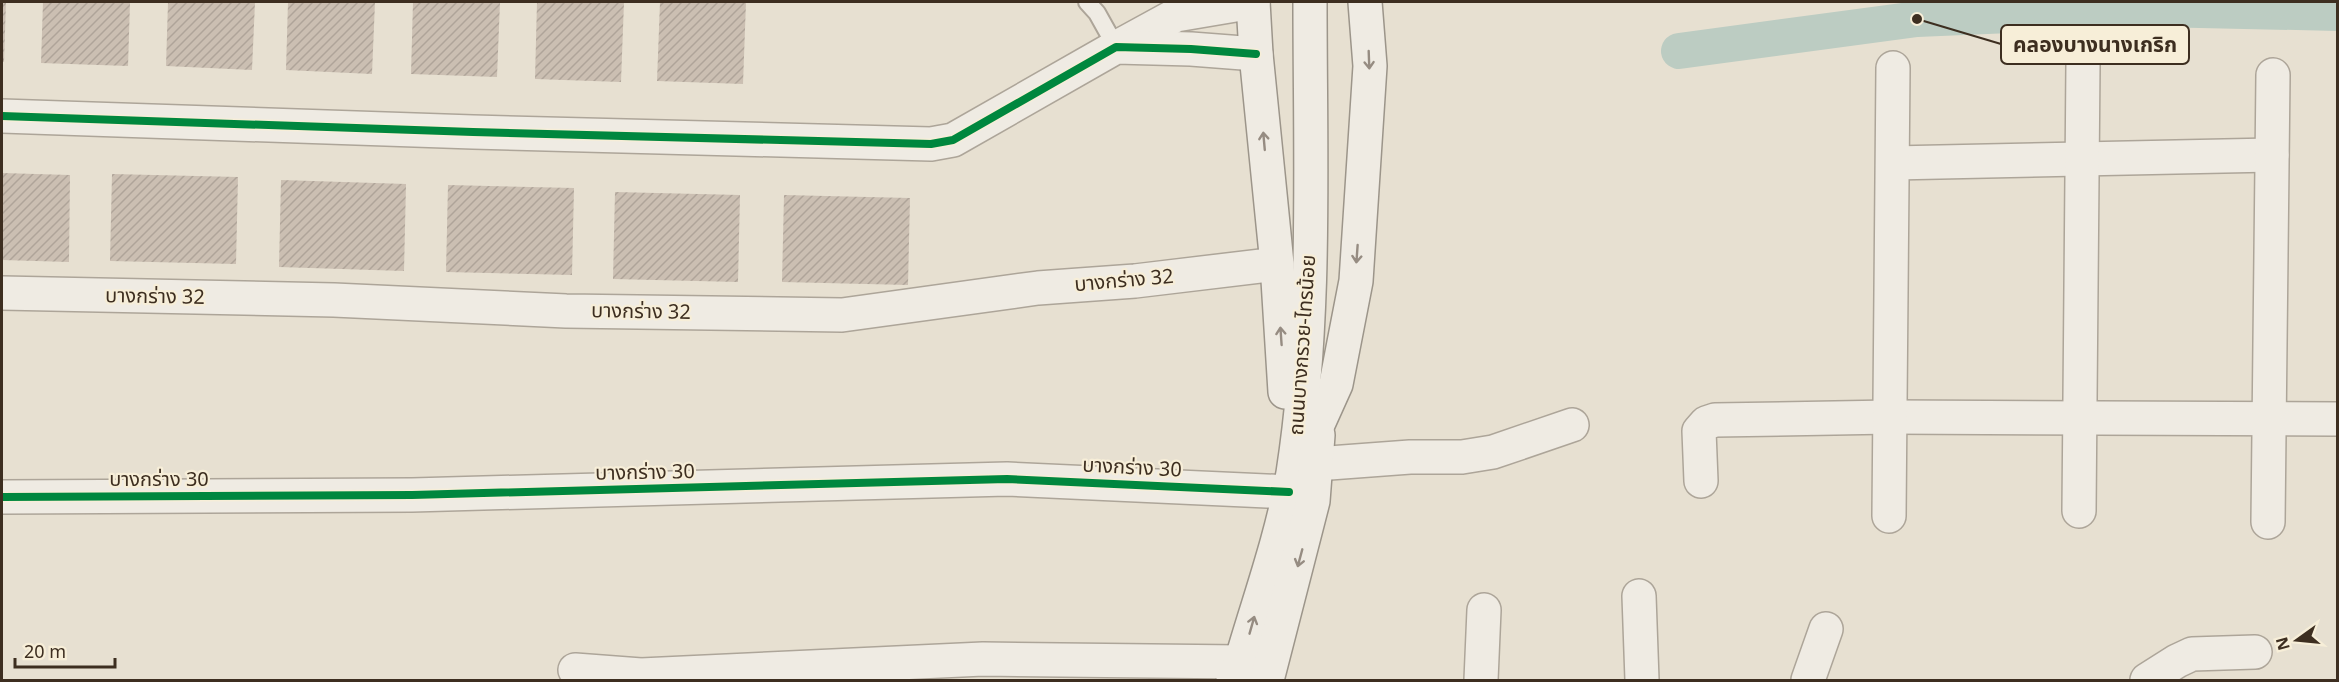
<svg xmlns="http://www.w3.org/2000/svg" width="2339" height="682" viewBox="0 0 2339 682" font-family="Georgia,'Noto Sans Thai',serif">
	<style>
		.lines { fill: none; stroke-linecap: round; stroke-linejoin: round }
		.canal { stroke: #bcccc2; stroke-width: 36 }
		.building { fill: url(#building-hatch) }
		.lane-casing { stroke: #ada599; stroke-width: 20 }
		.street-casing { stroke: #ada599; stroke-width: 36 }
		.secondary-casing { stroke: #9c958a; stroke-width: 36 }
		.lane { stroke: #efebe3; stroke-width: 16 }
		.street { stroke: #efebe3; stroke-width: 33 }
		.secondary { stroke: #efebe3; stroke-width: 33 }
		.cycleway-casing { stroke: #f7eed8; stroke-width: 11 }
		.cycleway { stroke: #00873e; stroke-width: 8 }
		.oneway { stroke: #968c82 }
		.labels { text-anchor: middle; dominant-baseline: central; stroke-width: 4.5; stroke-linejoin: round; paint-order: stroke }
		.street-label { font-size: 20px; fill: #3d2e20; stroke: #f7eed8 }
		.leader { fill: none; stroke: #3d2e20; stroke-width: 2 }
		.callout-dot { fill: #3d2e20; stroke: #f7eed8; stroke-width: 2 }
		.callout { fill: #f7eed8; stroke: #3d2e20; stroke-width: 2 }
		.callout-label { font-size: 21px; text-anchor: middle; font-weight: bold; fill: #3d2e20 }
	</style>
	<defs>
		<pattern id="building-hatch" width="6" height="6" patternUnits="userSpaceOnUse" patternTransform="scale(1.5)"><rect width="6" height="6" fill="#cbbfb2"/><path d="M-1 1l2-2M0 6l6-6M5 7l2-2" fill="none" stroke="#afa499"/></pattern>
	</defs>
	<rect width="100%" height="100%" fill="#e7e0d1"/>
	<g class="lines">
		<path class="canal" d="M1679 51 1917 19 2156 9 2338 13"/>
	</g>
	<g class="building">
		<path d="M2 2H6L4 62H2Z"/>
		<path d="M43 2H130L128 66 41 63Z"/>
		<path d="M168 2H255L252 70 166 66Z"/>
		<path d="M288 2H375L372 74 286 70Z"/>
		<path d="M413 2H500L497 77 411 74Z"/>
		<path d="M537 2H624L621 82 535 79Z"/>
		<path d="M660 2H746L743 84 657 81Z"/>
		<path d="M2 173 70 175 69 262 2 260Z"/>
		<path d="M112 174 238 177 236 264 110 261Z"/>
		<path d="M281 180 406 184 404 271 279 267Z"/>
		<path d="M448 185 574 188 572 275 446 272Z"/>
		<path d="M615 192 740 195 738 282 613 279Z"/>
		<path d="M784 195 910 198 908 285 782 282Z"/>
	</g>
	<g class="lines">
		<g class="lane-casing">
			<path id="lane" d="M1087 2 1097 13 1116 47"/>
		</g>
		<g class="street-casing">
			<g id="street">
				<path d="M1121 45 1176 15 1253 2"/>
				<path d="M2 116 473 132 931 144 953 140 1116 47 1191 49 1256 54"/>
				<path d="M1893 163 2272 155"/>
				<path d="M2 293 334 300 566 311 842 315 1038 288 1135 281 1277 264"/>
				<path d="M1316 464 1410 457H1462L1493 452 1572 425"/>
				<path d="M1701 481 1699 431 1706 423 1715 420 1891 417 2338 419"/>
				<path d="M2 497 412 495 1007 479 1289 492"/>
				<path d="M2079 511 2083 64"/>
				<path d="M1889 516 1893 68"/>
				<path d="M2268 522 2273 75"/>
				<path d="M1639 596 1642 680"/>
				<path d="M575 670 641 675 983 659 1241 662"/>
				<path d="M1481 680 1484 610"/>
				<path d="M1808 680 1826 629"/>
				<path d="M2147 680 2177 661 2192 654 2255 652"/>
			</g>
		</g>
		<g class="secondary-casing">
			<g id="secondary">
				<path d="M1253 2 1256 54 1277 264 1285 392"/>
				<path d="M1318 424 1336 384 1356 281 1370 66 1365 2"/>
				<path d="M1233 680 1241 662C1259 600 1282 537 1293 473 1317 318 1310 158 1310 2"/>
				<path d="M1267 680 1313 501 1318 435"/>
			</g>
		</g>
		<use href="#lane" class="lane"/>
		<use href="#street" class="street"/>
		<use href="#secondary" class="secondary"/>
		<g class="cycleway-casing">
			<g id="cycleway">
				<path d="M2 116 473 132 931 144 953 140 1116 47 1191 49 1256 54"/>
				<path d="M2 497 412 495 1007 479 1289 492"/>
			</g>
		</g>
		<use href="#cycleway" class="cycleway"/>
	</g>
	<defs><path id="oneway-shaft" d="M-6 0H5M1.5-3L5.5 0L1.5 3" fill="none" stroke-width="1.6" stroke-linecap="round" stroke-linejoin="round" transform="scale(1.5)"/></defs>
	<g class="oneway">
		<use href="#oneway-shaft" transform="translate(1369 60) rotate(88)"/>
		<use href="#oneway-shaft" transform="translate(1264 141) rotate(-95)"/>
		<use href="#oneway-shaft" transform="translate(1357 254) rotate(94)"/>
		<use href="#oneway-shaft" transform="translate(1281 336) rotate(-94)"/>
		<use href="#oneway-shaft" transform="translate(1300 558) rotate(105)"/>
		<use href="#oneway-shaft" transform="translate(1252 625) rotate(-74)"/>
	</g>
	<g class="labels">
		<g class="street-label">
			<text transform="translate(1124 281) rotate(-5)">บางกร่าง 32</text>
			<text transform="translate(155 297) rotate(1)">บางกร่าง 32</text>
			<text transform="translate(641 312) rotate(1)">บางกร่าง 32</text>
			<text transform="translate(1303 345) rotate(-86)">ถนนบางกรวย-ไทรน้อย</text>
			<text transform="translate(1132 468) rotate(3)">บางกร่าง 30</text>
			<text transform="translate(645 473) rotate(-1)">บางกร่าง 30</text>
			<text x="159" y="480">บางกร่าง 30</text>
		</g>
	</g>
	<path class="leader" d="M1917 19L2001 44"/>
	<circle class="callout-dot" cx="1917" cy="19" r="6"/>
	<rect class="callout" x="2001" y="25" width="188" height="39" rx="6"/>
	<g class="callout-label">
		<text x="2095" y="52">คลองบางนางเกริก</text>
	</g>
	<rect width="2339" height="682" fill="none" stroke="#3d2e20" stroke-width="6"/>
	<g transform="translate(2297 640) rotate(255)" stroke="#f7eed8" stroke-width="4.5" paint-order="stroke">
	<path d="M0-4.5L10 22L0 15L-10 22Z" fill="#3d2e20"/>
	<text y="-9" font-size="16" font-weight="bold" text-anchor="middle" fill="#3d2e20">N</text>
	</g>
	<path d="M15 658v9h100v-9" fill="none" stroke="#3d2e20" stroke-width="3"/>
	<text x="24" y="658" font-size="18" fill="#3d2e20" stroke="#f7eed8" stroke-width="4.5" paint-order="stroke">20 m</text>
</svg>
